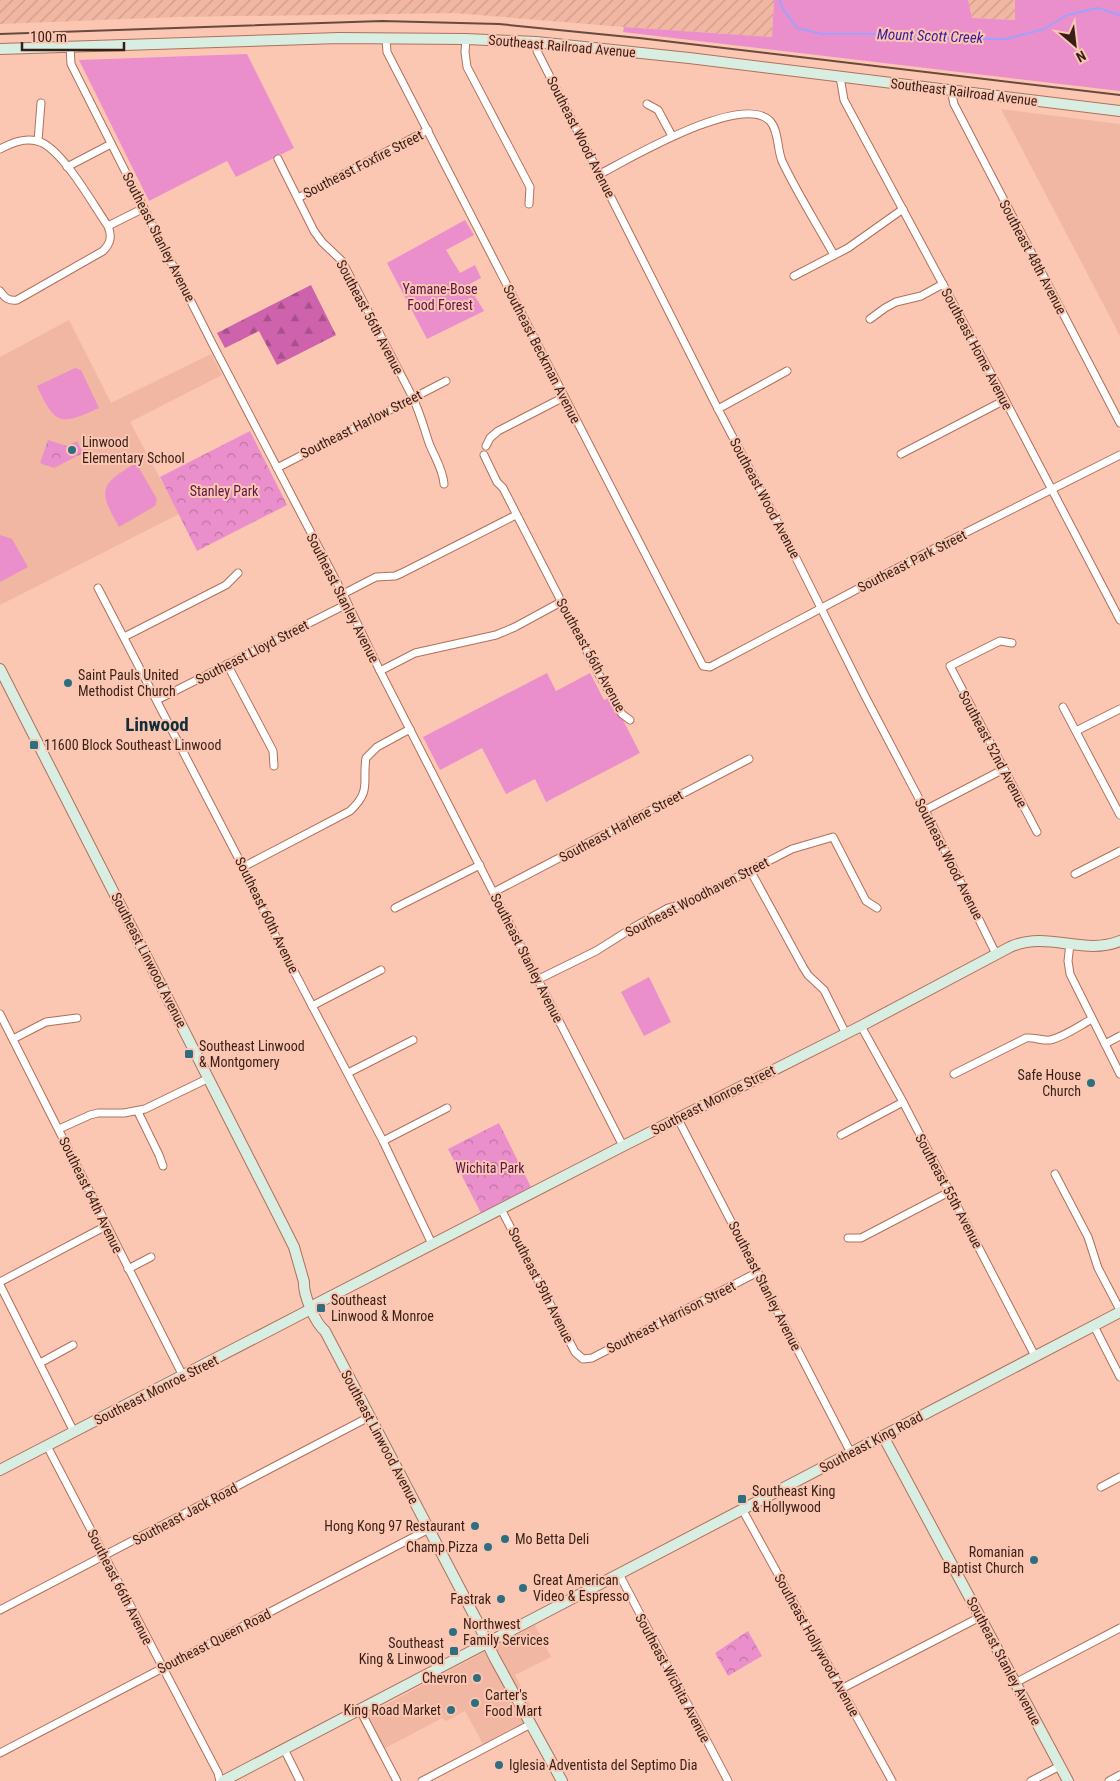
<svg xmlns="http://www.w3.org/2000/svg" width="1120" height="1781" viewBox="0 0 1120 1781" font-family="'Roboto Condensed',sans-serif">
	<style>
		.built { fill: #f1b7a2 }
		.industrial { fill: url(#industrial-furrows) }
		.green { fill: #ea8fcb }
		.forest { fill: url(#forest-firs) }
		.park { fill: url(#park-crowns) }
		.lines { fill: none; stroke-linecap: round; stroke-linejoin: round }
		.stream { stroke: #9ea2fc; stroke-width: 2 }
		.street-casing { stroke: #ae715b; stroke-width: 9 }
		.secondary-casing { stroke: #ae715b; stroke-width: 12 }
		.street { stroke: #fff; stroke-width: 7 }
		.secondary { stroke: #d9eee3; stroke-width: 10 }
		.rail { stroke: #694a3e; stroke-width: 2 }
		.poi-dot { fill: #2d6e81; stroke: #fbc6b2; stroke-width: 2 }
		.labels { text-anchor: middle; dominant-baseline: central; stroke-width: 4; stroke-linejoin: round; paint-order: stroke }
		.street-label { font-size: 14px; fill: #371f16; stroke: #fbc6b2 }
		.park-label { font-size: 14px; fill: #5a1547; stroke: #fbc6b2 }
		.poi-label { font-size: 14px; fill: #371f16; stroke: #fbc6b2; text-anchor: start }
		.water-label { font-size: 15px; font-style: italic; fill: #371da0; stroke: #fbc6b2 }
		.district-label { font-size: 19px; font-weight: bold; fill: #112f39; stroke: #fbc6b2 }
	</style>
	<defs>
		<pattern id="industrial-furrows" width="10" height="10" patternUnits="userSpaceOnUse" patternTransform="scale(1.25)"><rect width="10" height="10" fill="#f1b7a2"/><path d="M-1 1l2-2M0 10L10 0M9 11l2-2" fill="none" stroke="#cf9d8b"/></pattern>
		<pattern id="forest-firs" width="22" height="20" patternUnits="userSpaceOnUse" patternTransform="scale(1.25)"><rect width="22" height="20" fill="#ce62ac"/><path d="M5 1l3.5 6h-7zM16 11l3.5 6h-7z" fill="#a8508b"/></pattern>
		<pattern id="park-crowns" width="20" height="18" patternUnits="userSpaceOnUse" patternTransform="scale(1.25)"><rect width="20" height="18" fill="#ea8fcb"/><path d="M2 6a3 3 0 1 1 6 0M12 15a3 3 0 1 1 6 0" fill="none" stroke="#be74a4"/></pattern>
	</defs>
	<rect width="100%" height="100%" fill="#fbc6b2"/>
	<g class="built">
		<path d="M1001 109 1120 124V336L1108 313Z"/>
		<path d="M69 320 111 403 211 354 222 375 130 422 179 514 0 605V357Z"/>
		<path d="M535 1625 551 1657 515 1675 536 1716 483 1744 465 1711 446 1721 442 1718 376 1753 359 1719Z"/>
	</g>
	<g class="industrial">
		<path d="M0 0H774L772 37 624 27 455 13 176 17 0 24Z"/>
		<path d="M968 0H1015L1016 20 972 18Z"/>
	</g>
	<g class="green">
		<path d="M774 0H968L972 18 1015 20V0H1120V91L623 32 624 27 772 37Z"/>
		<path d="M247 54 294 148 236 177 227 161 149 201 79 60Z"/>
		<path d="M465 220 474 235 446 250 460 273 475 265 481 278 468 285 484 311 427 339 387 263Z"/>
		<path d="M75 368 81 370 99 408C60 426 55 425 37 386Z"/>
		<path d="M136 463 157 499 155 506 119 527C98 490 99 485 136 463Z"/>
		<path d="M0 535 12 539 28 567 0 582Z"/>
		<path d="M547 673 556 691 590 673 604 700 611 697 640 753 546 802 535 779 506 794 482 748 440 770 423 737Z"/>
		<path d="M649 977 671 1022 644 1036 621 992Z"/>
	</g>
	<path class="forest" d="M311 285 336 335 277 365 259 331 225 348 217 333Z"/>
	<g class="park">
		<path d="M250 431 287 505 197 551 160 477Z"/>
		<path d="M48 440 67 446 77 441 83 453 54 468 40 463Z"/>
		<path d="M499 1123 531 1187 481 1213 448 1149Z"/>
		<path d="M748 1631 762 1656 728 1676 715 1653Z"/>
	</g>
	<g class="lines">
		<path class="stream" d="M780 0 781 6 797 28 822 34H876L927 39H1007L1044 29 1067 15 1098 8 1120 15"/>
		<g class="street-casing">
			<g id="street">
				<path d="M386 38 387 52 703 666 710 667 939 546 1120 455"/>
				<path d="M466 39 465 52 467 67 530 187 529 204"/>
				<path d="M536 42 537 51 718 409 791 548 865 696 925 810 996 954"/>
				<path d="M70 47 71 64 214 347 343 594 380 671 623 1146"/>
				<path d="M840 77 844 100 1005 400 1120 620"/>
				<path d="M951 90 954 104 1120 423"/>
				<path d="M647 104 658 110 672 136"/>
				<path d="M38 141 41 103"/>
				<path d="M0 149C12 143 23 138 37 141 61 146 93 205 108 226 112 236 111 243 103 251L17 300C8 301 5 298 0 291"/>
				<path d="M278 159 314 231 322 242 342 261 413 398C420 413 424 428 429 443 434 456 443 469 444 484"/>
				<path d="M67 167 111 144"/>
				<path d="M600 174C629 159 742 92 770 121 779 131 777 149 782 161 797 193 817 224 834 255"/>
				<path d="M298 198 428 130"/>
				<path d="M108 226 144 208"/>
				<path d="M794 276 848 248 903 209"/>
				<path d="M870 319 885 308 896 302 921 296 943 284"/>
				<path d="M718 409 787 371"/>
				<path d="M486 446 490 438 498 431 564 397"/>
				<path d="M901 454 1005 400"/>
				<path d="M484 455 497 482 503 488 597 671 622 714 630 720"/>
				<path d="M277 468 446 381"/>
				<path d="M98 588 243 867 276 937 383 1141 432 1244"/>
				<path d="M343 594 376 577 395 576 402 573 516 515"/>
				<path d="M124 637 226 585 238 573"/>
				<path d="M1012 643 1000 641 950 666 1037 832"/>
				<path d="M227 664 273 751 274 766"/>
				<path d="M380 671 415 653 496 635 515 627 561 602"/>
				<path d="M157 700 347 604"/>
				<path d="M1063 707 1120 815"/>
				<path d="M1076 731 1120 709"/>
				<path d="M925 810 1004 769"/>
				<path d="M243 867 350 811C372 790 362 783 366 758L377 747 410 729"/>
				<path d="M750 870 803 967 808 975 824 990 846 1034"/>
				<path d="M1075 874 1120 851"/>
				<path d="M494 892 749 759"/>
				<path d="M395 908 480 865"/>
				<path d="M1070 944 1068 961 1070 974 1120 1074"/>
				<path d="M539 979 596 951 634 927 668 908 689 902 792 849 833 837 866 901 877 908"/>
				<path d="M312 1006 381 970"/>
				<path d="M0 1014 183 1376"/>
				<path d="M861 1026 903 1102 1035 1356"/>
				<path d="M13 1039 46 1022 77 1018"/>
				<path d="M1105 1044 1120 1036"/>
				<path d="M348 1073 413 1040"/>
				<path d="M954 1074 1026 1038C1034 1037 1042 1041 1050 1040 1064 1037 1079 1026 1092 1019"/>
				<path d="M138 1112 159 1155 163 1166"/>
				<path d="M678 1119 851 1453"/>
				<path d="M59 1129 90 1115 98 1113H124L145 1109 209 1078"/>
				<path d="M841 1135 903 1102"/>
				<path d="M383 1141 447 1108"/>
				<path d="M1055 1174 1088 1237 1098 1268 1120 1310"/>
				<path d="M501 1209 575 1352 583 1359 592 1358 758 1272"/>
				<path d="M848 1238H861L949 1192"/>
				<path d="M128 1269 151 1257"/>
				<path d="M0 1282 106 1226"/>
				<path d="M0 1285 74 1432"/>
				<path d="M1094 1326 1120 1377"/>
				<path d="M40 1363 73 1345"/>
				<path d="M47 1446 218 1773 220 1781"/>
				<path d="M1101 1487 1120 1477"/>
				<path d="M742 1509 892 1781"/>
				<path d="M619 1574 728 1781"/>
				<path d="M0 1610 369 1417"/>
				<path d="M1015 1683 1120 1628"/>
				<path d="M841 1689 980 1617"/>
				<path d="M360 1710 397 1781"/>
				<path d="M284 1749 300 1781"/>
				<path d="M0 1753 429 1529"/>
				<path d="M422 1781 531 1724"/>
				<path d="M1031 1781 1060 1766"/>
				<path d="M1109 1781 1120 1775"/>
			</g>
		</g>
		<g class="secondary-casing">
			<g id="secondary">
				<path d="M0 49 339 38 466 39 536 42 689 58 1120 111"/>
				<path d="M0 669 284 1227 294 1247 304 1282C303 1294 315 1323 325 1331L476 1619 494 1657 562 1781"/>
				<path d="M316 1304 623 1146 861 1026 1010 947C1048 930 1083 956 1120 941"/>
				<path d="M883 1436 1068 1781"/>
				<path d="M0 1470 311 1309"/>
				<path d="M223 1781 1120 1312"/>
			</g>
		</g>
		<use href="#street" class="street"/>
		<use href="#secondary" class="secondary"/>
		<path class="rail" d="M0 34 382 21 499 24 639 38 1120 95"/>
	</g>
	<g class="poi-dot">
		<circle cx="72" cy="450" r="5"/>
		<circle cx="68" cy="683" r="5"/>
		<rect x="29" y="740" width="10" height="10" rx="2.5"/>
		<rect x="184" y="1049" width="10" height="10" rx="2.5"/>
		<circle cx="1091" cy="1083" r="5"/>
		<rect x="316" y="1303" width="10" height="10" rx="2.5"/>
		<rect x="737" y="1494" width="10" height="10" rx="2.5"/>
		<circle cx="475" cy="1526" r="5"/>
		<circle cx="505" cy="1539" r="5"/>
		<circle cx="488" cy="1547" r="5"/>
		<circle cx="1034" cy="1560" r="5"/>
		<circle cx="523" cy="1588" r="5"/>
		<circle cx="501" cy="1599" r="5"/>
		<circle cx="453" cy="1632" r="5"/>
		<rect x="449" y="1646" width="10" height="10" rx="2.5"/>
		<circle cx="477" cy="1678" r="5"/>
		<circle cx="475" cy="1703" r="5"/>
		<circle cx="451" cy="1710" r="5"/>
		<circle cx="499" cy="1765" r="5"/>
	</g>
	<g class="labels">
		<g class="street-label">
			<text transform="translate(562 46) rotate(5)">Southeast Railroad Avenue</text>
			<text transform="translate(964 92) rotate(7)">Southeast Railroad Avenue</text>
			<text transform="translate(581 137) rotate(63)">Southeast Wood Avenue</text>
			<text transform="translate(363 164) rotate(-27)">Southeast Foxfire Street</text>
			<text transform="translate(159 237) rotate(63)">Southeast Stanley Avenue</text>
			<text transform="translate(1033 257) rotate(62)">Southeast 48th Avenue</text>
			<text transform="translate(370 317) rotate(62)">Southeast 56th Avenue</text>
			<text transform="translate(977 349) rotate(62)">Southeast Home Avenue</text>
			<text transform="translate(542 354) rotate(63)">Southeast Beckman Avenue</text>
			<text transform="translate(361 424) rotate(-27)">Southeast Harlow Street</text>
			<text transform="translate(765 498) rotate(62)">Southeast Wood Avenue</text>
			<text transform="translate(912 561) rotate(-27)">Southeast Park Street</text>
			<text transform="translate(343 598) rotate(63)">Southeast Stanley Avenue</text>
			<text transform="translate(252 652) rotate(-27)">Southeast Lloyd Street</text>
			<text transform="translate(591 655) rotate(61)">Southeast 56th Avenue</text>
			<text transform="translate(993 749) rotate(62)">Southeast 52nd Avenue</text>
			<text transform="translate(621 826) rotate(-28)">Southeast Harlene Street</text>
			<text transform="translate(949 859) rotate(63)">Southeast Wood Avenue</text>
			<text transform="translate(697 897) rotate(-27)">Southeast Woodhaven Street</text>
			<text transform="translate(267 915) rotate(64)">Southeast 60th Avenue</text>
			<text transform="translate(527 958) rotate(63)">Southeast Stanley Avenue</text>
			<text transform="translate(149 960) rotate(63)">Southeast Linwood Avenue</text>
			<text transform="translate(713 1100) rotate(-27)">Southeast Monroe Street</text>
			<text transform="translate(949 1191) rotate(62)">Southeast 55th Avenue</text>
			<text transform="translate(91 1195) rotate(64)">Southeast 64th Avenue</text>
			<text transform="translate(541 1285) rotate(63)">Southeast 59th Avenue</text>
			<text transform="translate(765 1286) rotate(63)">Southeast Stanley Avenue</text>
			<text transform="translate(671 1317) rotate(-27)">Southeast Harrison Street</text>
			<text transform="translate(156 1390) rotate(-27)">Southeast Monroe Street</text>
			<text transform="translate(380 1437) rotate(62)">Southeast Linwood Avenue</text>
			<text transform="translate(871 1442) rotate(-28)">Southeast King Road</text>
			<text transform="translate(185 1514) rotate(-28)">Southeast Jack Road</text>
			<text transform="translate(120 1587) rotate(63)">Southeast 66th Avenue</text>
			<text transform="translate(214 1641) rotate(-27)">Southeast Queen Road</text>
			<text transform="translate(817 1645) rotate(61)">Southeast Hollywood Avenue</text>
			<text transform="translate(1004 1661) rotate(62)">Southeast Stanley Avenue</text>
			<text transform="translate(673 1678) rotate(62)">Southeast Wichita Avenue</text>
		</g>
		<g class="park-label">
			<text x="440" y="289">Yamane-Bose<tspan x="440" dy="16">Food Forest</tspan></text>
			<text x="224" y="491">Stanley Park</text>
			<text x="490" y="1168">Wichita Park</text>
		</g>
		<g class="poi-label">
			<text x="82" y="442">Linwood<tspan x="82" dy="16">Elementary School</tspan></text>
			<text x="78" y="675">Saint Pauls United<tspan x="78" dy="16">Methodist Church</tspan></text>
			<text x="44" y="745">11600 Block Southeast Linwood</text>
			<text x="199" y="1046">Southeast Linwood<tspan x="199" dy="16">&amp; Montgomery</tspan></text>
			<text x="1081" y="1075" text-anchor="end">Safe House<tspan x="1081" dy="16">Church</tspan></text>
			<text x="331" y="1300">Southeast<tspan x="331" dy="16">Linwood &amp; Monroe</tspan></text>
			<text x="752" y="1491">Southeast King<tspan x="752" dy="16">&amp; Hollywood</tspan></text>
			<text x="465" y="1526" text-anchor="end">Hong Kong 97 Restaurant</text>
			<text x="515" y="1539">Mo Betta Deli</text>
			<text x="478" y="1547" text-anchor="end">Champ Pizza</text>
			<text x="1024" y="1552" text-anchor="end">Romanian<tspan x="1024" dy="16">Baptist Church</tspan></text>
			<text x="533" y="1580">Great American<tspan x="533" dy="16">Video &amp; Espresso</tspan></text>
			<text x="491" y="1599" text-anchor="end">Fastrak</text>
			<text x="463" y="1624">Northwest<tspan x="463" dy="16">Family Services</tspan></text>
			<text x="444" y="1643" text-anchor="end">Southeast<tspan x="444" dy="16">King &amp; Linwood</tspan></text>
			<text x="467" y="1678" text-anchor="end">Chevron</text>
			<text x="485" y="1695">Carter's<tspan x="485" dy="16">Food Mart</tspan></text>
			<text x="441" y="1710" text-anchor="end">King Road Market</text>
			<text x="509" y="1765">Iglesia Adventista del Septimo Dia</text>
		</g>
		<g class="water-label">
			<text transform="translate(930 36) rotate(2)">Mount Scott Creek</text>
		</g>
		<g class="district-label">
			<text x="157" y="724">Linwood</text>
		</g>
	</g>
	<g transform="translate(1075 45) rotate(152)" stroke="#fbc6b2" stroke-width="4" paint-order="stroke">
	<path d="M0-4L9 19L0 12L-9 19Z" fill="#371f16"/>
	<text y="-8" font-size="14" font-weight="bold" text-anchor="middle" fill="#371f16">N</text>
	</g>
	<path d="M22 42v8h102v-8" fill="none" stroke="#371f16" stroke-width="2.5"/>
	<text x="30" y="42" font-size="15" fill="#371f16" stroke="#fbc6b2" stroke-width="4" paint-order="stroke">100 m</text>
</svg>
